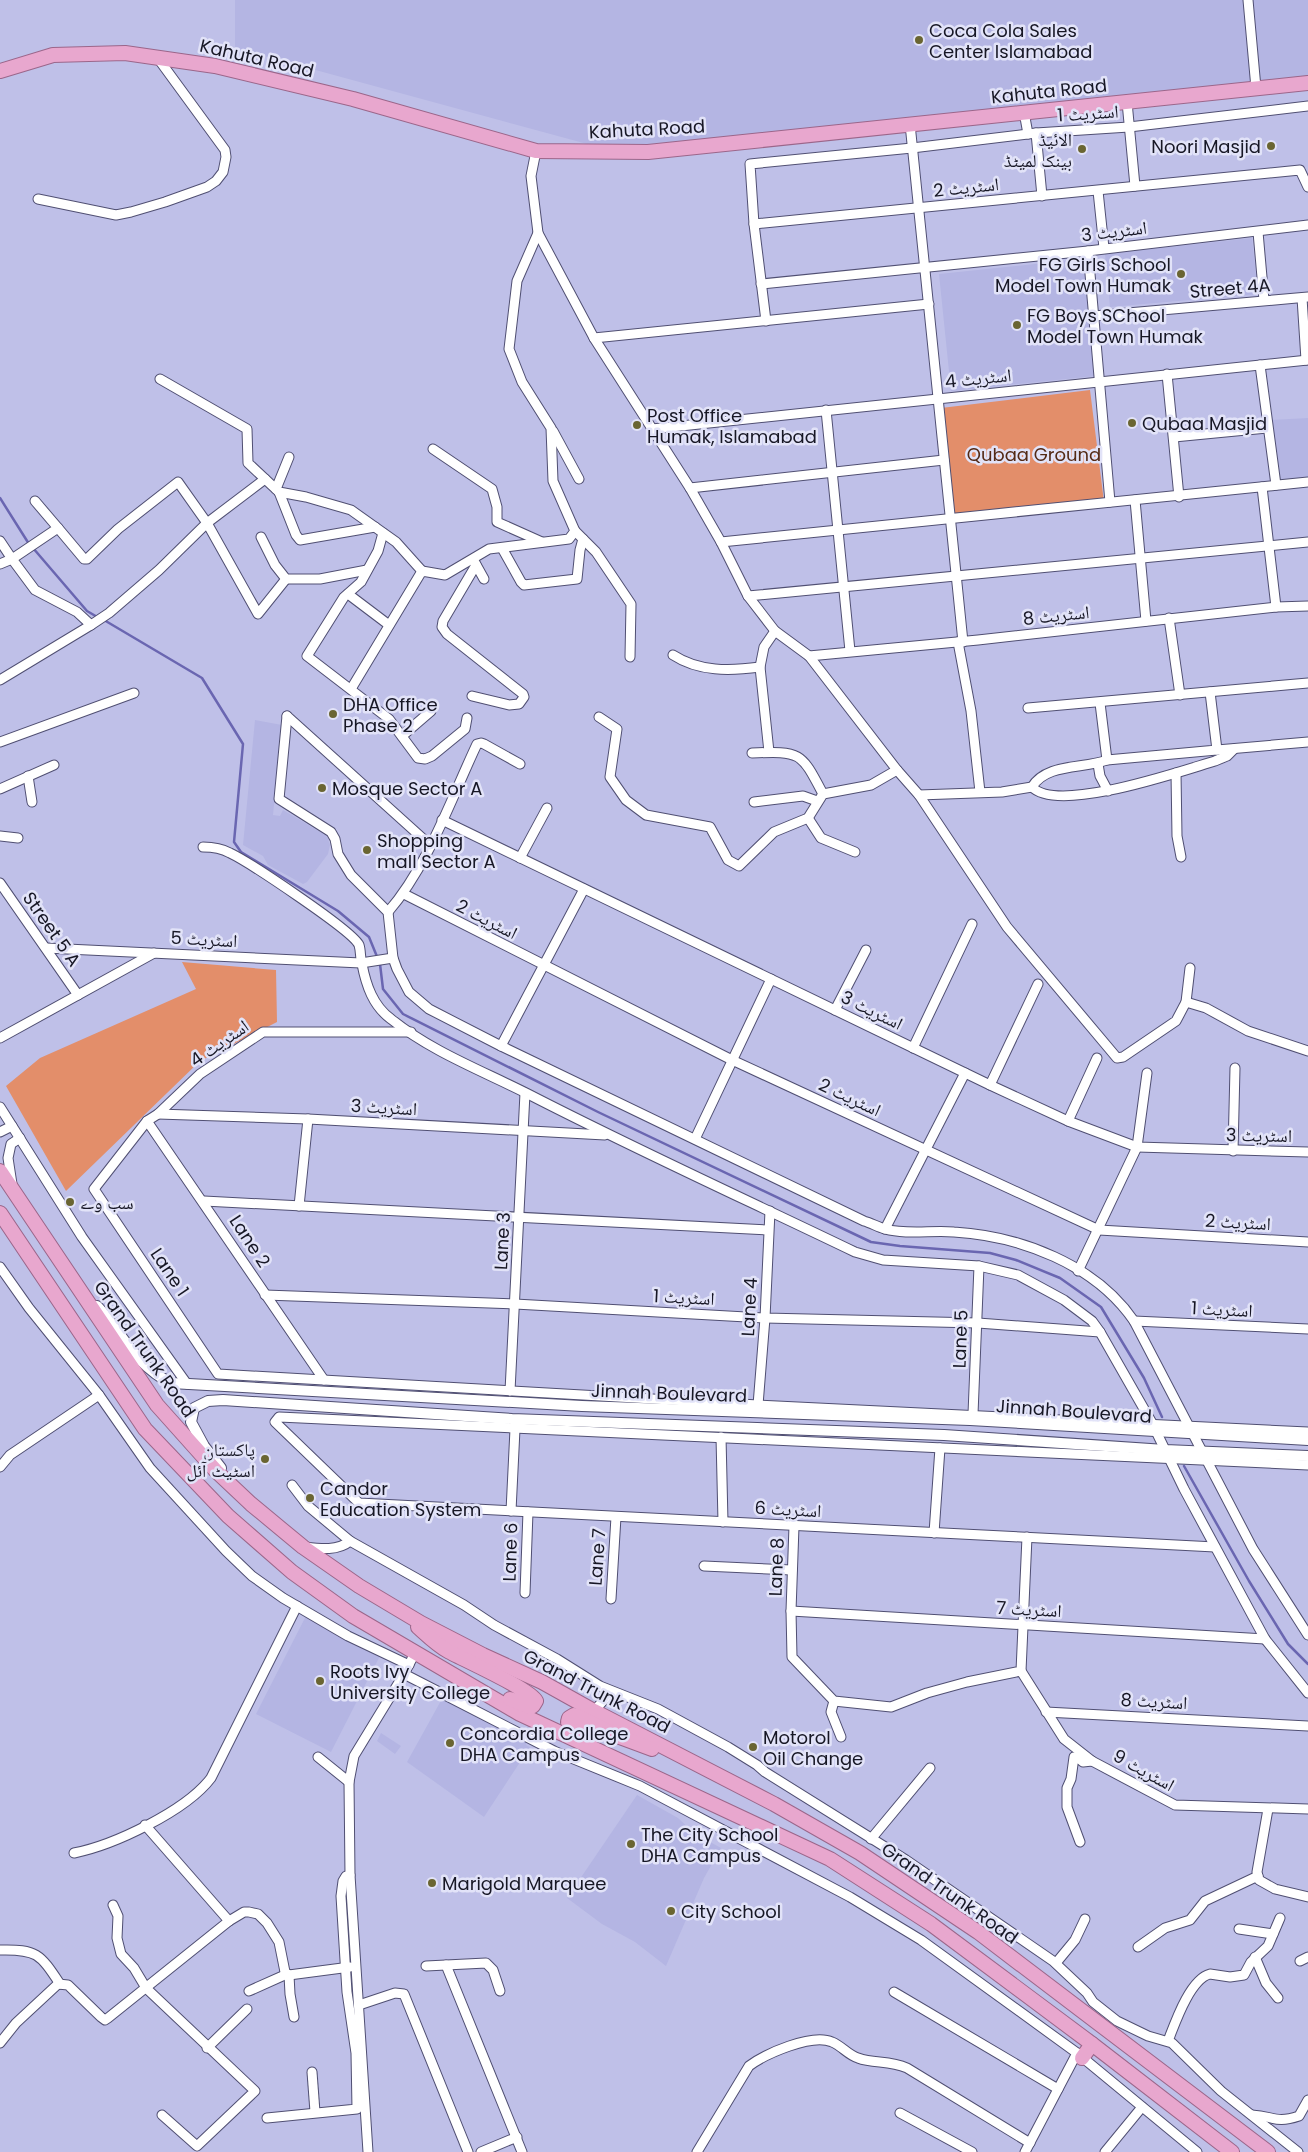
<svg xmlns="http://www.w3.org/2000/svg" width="1308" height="2152" viewBox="0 0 1308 2152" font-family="Poppins,'Noto Naskh Arabic',sans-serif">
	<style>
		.built { fill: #b4b5e3 }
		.green { fill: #e38e6a }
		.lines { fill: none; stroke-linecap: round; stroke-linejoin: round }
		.stream { stroke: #6a66b1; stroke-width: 2.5 }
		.minor-casing { stroke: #504f72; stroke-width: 11 }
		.tertiary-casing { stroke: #504f72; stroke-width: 12 }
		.trunk-casing { stroke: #9b668a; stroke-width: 16 }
		.minor { stroke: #fff; stroke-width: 9 }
		.tertiary { stroke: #fff; stroke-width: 10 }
		.trunk { stroke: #e8a7ce; stroke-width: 14 }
		.poi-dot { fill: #6a6532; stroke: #e2e3f8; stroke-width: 2 }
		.labels { text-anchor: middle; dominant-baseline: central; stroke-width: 5; stroke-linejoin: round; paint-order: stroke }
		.poi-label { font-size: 18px; fill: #171725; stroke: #e2e3f8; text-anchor: start }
		.street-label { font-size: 18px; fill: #171725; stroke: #e2e3f8 }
		.park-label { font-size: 18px; fill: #532915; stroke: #e2e3f8 }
	</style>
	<rect width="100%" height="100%" fill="#bfc0e8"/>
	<g class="built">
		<path d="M235 0H1308V84L613 151 235 48Z"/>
		<path d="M1252 238 1258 294 1110 307 1105 254Z"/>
		<path d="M1083 259 1095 376 951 391 939 274Z"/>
		<path d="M1308 418V478L1277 481 1271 420Z"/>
		<path d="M255 720 282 725 273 815 280 816 283 810 327 836 330 845 328 854 307 882 303 884 268 865 263 856 243 845Z"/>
		<path d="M309 1610 384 1648 331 1752 256 1714Z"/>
		<path d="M443 1697 527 1740 526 1745 530 1747 484 1817 407 1762Z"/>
		<path d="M381 1733 401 1746 395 1754 377 1741Z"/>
		<path d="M637 1795 678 1818 694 1833 721 1848 704 1878 666 1966 635 1942 602 1924 567 1898Z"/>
	</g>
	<g class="green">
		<path d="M1090 390 1104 502 955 520 941 408Z"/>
		<path d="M182 962 276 970 277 1022 200 1061 66 1191 6 1086 40 1058 196 989Z"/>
	</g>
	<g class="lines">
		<g class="stream">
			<path d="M0 498 29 544"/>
			<path d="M33 548 87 611 99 618"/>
			<path d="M104 620 202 678 243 744 234 842 241 852 338 911 369 937 380 964 383 989 403 1014 598 1112 871 1242 900 1246 990 1253 1016 1260 1060 1278 1101 1307 1144 1378 1162 1417"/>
			<path d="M1184 1466 1249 1581 1288 1644 1308 1664"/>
		</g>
		<g class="minor-casing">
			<g id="minor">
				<path d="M1248 0 1256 88"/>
				<path d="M1127 102 1135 186"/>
				<path d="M1024 112 1028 134"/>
				<path d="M910 124 963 642"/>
				<path d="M1036 133 1042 196"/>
				<path d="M536 151 531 176 538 233 594 338 690 488 721 542 748 596 775 631 809 656 897 770 919 795 1007 927 1117 1058 1123 1057 1176 1021 1186 1002 1190 968"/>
				<path d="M1098 191 1104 248"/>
				<path d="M38 199 116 215 131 212 165 202 207 187 216 181 223 172 226 157 225 150 157 57"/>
				<path d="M754 224 1300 170 1308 187"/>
				<path d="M1258 232 1264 300"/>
				<path d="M1088 251 1110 502"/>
				<path d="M761 284 1088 251 1308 225"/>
				<path d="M1302 298 1306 360"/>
				<path d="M1094 316 1308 297"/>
				<path d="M766 321 754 224 750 164 912 148 1036 133 1129 127 1308 106"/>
				<path d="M594 338 929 304"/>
				<path d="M1260 365 1276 485"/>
				<path d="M1167 374 1179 497"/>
				<path d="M160 379 247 429 248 463 279 492 306 497 351 510 396 542 422 571"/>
				<path d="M826 410 850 651"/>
				<path d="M652 429 1308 360"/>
				<path d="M553 431 579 479"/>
				<path d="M1174 437 1267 428"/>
				<path d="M433 449 492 489 497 507V522L542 542"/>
				<path d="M1262 487 1276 607"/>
				<path d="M690 488 944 460"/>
				<path d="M276 489 289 457"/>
				<path d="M279 492 296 535 300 540 375 527"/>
				<path d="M1135 500 1146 621"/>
				<path d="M35 501 58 528 12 559 35 590 77 612 91 625 109 613 159 570 207 523 265 479"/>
				<path d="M58 528 84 559H87L118 529 178 482 207 523 258 614 286 579"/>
				<path d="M575 531 596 552 631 604 630 657"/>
				<path d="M383 533 378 551 361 582 344 597 307 656 389 719 418 758 425 759 432 756 465 729 467 718"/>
				<path d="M261 537 275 565 286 579H320L367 570"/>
				<path d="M0 541 12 559 0 564"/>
				<path d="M721 542 1308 482"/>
				<path d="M502 548 521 582 524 585 577 579 580 550 583 539"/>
				<path d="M474 561 484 579"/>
				<path d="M348 594 389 625"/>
				<path d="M748 596 1308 542"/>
				<path d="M1169 618 1180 695"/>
				<path d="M958 642 971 711 980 792"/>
				<path d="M673 655C699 672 730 671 760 667"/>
				<path d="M809 656 978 640 1276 607 1308 606"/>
				<path d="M0 680 91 625"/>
				<path d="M351 689 422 571 445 575 489 549 569 539 575 531 553 481 551 428 522 382 509 349 517 281 538 233"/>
				<path d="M472 696 509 705 519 704 524 697 523 694 447 634 442 627 443 621 476 565"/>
				<path d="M1100 703 1107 760 1217 750 1210 692"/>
				<path d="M1028 708 1308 683"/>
				<path d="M287 716 279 799 331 832 335 839 338 854 351 875 388 912 393 958 397 969 409 992 429 1009 501 1046 864 1221C871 1223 878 1227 885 1229 907 1235 932 1230 954 1232 1020 1236 1095 1264 1134 1321L1253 1549 1308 1635"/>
				<path d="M287 716 430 845"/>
				<path d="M599 717 617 729 610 777 626 800 646 815 710 827 728 860 739 866 774 832 808 818 823 794 871 785 897 770"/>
				<path d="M402 736 431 711"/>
				<path d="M0 742 134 693"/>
				<path d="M1217 750 1308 742"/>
				<path d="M769 752 760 667 764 647 775 631"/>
				<path d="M752 753C801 751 801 752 823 794"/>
				<path d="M1107 760C1084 769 1046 763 1032 787 1058 814 1181 771 1215 761L1227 756 1234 749"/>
				<path d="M1098 764 1100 776 1108 791"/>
				<path d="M1176 773 1177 836 1181 857"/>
				<path d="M28 776 32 802"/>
				<path d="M0 789 54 765"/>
				<path d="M919 795 1002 792 1032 787"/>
				<path d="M754 802 803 796 817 801"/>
				<path d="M808 818 821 838 855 852"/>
				<path d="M442 820 990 1085 1068 1121 1137 1147 1308 1152"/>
				<path d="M0 836 18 838"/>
				<path d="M203 847C213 847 221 848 230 853 249 862 353 931 359 945 361 951 360 958 362 964 366 985 373 1006 391 1019 432 1052 483 1071 530 1095 637 1150 747 1200 855 1252L883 1260 979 1266 1018 1275 1064 1300 1092 1321 1100 1332 1152 1423 1184 1489 1265 1639 1308 1693"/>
				<path d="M520 858 547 808"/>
				<path d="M0 883 78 995"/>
				<path d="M404 894 732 1060 1099 1230 1308 1242"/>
				<path d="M388 912C428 866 451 799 477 744L481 743 484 744 520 764"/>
				<path d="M46 948 361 963 393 958"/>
				<path d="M1186 1002 1206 1008 1248 1031 1308 1051"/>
				<path d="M835 1010 866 950"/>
				<path d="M411 1032H263L200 1074 158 1114 147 1121 94 1189 218 1374 758 1405 1308 1432"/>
				<path d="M0 1038 154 953"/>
				<path d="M501 1046 584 889"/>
				<path d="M913 1048 972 924"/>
				<path d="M990 1085 1038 984"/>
				<path d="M0 1107 82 1237 187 1384"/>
				<path d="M158 1114 308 1119 605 1135"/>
				<path d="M147 1121 324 1380"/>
				<path d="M1068 1121 1097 1058"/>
				<path d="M0 1132 12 1126"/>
				<path d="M695 1139 771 979"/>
				<path d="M1233 1151 1235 1068"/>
				<path d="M12 1184 8 1158 11 1144 20 1138"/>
				<path d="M204 1201 768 1230"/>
				<path d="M299 1206 308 1119"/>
				<path d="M885 1229 965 1073"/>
				<path d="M0 1267 29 1308 99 1395 150 1468 226 1551 252 1576 283 1598 348 1636 409 1665"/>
				<path d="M1078 1271 1137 1147 1147 1073"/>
				<path d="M265 1295 515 1304 765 1318 978 1323 1100 1332"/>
				<path d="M1134 1321 1308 1329"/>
				<path d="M510 1391 525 1093"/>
				<path d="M758 1405 765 1318 770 1211"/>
				<path d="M973 1414 979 1266"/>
				<path d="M721 1437 723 1522"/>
				<path d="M0 1467 10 1455 99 1395"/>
				<path d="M292 1485 308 1506 350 1541 464 1605 494 1625 557 1659 600 1686 658 1709 728 1747 757 1765 765 1772 906 1860 1053 1961 1087 1993 1093 2002 1117 2021 1148 2036 1172 2043 1221 2091 1298 2152"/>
				<path d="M511 1511 515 1429"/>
				<path d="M794 1526 791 1611 792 1657 834 1701 891 1707 927 1693 967 1682 1021 1671 1027 1537"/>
				<path d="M934 1533 940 1448"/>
				<path d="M305 1547C321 1549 338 1551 350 1541"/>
				<path d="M1215 1547 359 1503 275 1422 279 1417 1308 1465"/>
				<path d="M704 1566 792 1570"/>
				<path d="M525 1593 528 1512"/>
				<path d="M611 1599 616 1517"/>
				<path d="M791 1611 1265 1639"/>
				<path d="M1021 1671 1064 1739 1092 1761 1175 1805 1308 1809"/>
				<path d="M404 1674 554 1751 640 1786 850 1897 921 1940 1077 2053 1197 2152"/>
				<path d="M834 1701 831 1712 841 1737"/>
				<path d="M594 1711 611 1692"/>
				<path d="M1046 1712 1308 1726"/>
				<path d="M318 1757 349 1782"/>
				<path d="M1268 1809 1257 1872 1259 1880 1275 1889 1308 1897"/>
				<path d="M145 1825 229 1921"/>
				<path d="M871 1839 930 1768"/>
				<path d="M1080 1842 1067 1807V1788L1071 1779 1074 1757H1077L1083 1762 1092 1761"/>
				<path d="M74 1853C114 1845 186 1811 211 1778L297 1606"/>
				<path d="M113 1905 118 1916 117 1938 121 1954 134 1968 146 1988 255 2091 197 2146 162 2115"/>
				<path d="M1239 1929 1273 1934"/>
				<path d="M1138 1947 1165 1928 1190 1920 1205 1901 1258 1876"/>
				<path d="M0 1950C37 1949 40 1954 60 1984"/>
				<path d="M1255 1957 1266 1983 1278 1998"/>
				<path d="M1300 1961 1308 1957"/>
				<path d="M1056 1963 1075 1940 1085 1919"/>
				<path d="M446 1965 522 2152"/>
				<path d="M426 1966 486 1963 493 1970 500 1991"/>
				<path d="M289 1975 350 1967"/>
				<path d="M249 1991 287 1974"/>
				<path d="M894 1992 1058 2089"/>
				<path d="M359 2005 395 1993 404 1994 468 2152"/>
				<path d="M1168 2041C1175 2023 1190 1979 1210 1974L1230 1977 1244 1975 1251 1962 1268 1946 1280 1918"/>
				<path d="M0 2043 16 2023 58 1984 68 1985 101 2017 105 2020 108 2018 229 1921 244 1912H249L258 1914 267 1923 279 1942 285 1972 289 1975 290 1994 294 2017"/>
				<path d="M207 2048 247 2009"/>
				<path d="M312 2072 315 2112"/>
				<path d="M900 2113 972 2152"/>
				<path d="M1252 2115C1274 2116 1275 2124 1299 2116L1308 2100"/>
				<path d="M267 2118 357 2109 356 2053 347 1992 341 1896 343 1881 346 1876 350 1875"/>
				<path d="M368 2152 350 1875 349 1782 354 1756 404 1674 415 1653"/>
				<path d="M481 2152 517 2137"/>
				<path d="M697 2152 749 2066C765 2054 812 2033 832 2042 842 2046 848 2055 858 2058 874 2064 889 2060 907 2068L1030 2143"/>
				<path d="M1025 2152 1077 2053"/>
				<path d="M1105 2152 1142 2107"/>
			</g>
		</g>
		<g class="tertiary-casing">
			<g id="tertiary">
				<path d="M97 1306C123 1334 135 1365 171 1383L582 1406 970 1420 1308 1440"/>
				<path d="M221 1468 204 1446 191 1422 194 1408 208 1401 223 1400 512 1419 944 1435 1165 1450 1308 1456"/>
			</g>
		</g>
		<g class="trunk-casing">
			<g id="trunk">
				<path d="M0 71 53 55 125 53 215 66 353 99 536 151 648 152 1308 83"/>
				<path d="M0 1171 157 1405 216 1471 251 1504 303 1547 359 1586 421 1623 483 1655 542 1682 594 1711 774 1804 860 1853 978 1932 1268 2152"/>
				<path d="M0 1213 145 1429 228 1516 292 1572 353 1616 520 1714 830 1859 931 1924 1092 2044 1232 2152"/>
				<path d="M418 1627C428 1636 437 1645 448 1651 464 1660 530 1689 536 1701L533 1706 530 1707 510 1699"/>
				<path d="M591 1738 575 1730 568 1722 569 1718 574 1715 579 1717 617 1736 652 1749"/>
				<path d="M1082 2058 1092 2044"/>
			</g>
		</g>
		<use href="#minor" class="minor"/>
		<use href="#tertiary" class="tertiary"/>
		<use href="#trunk" class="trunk"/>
	</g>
	<g class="poi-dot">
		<circle cx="919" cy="40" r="5"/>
		<circle cx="1271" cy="146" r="5"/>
		<circle cx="1082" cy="149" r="5"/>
		<circle cx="1181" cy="274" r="5"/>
		<circle cx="1017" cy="325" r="5"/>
		<circle cx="1132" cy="423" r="5"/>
		<circle cx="637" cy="425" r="5"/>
		<circle cx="333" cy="714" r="5"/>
		<circle cx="322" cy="788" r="5"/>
		<circle cx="367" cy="850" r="5"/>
		<circle cx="70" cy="1202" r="5"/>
		<circle cx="265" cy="1459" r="5"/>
		<circle cx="310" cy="1498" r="5"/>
		<circle cx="320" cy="1681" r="5"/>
		<circle cx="450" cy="1743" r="5"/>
		<circle cx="753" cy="1747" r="5"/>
		<circle cx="631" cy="1844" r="5"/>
		<circle cx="432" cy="1883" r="5"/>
		<circle cx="671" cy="1911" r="5"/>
	</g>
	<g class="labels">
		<g class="poi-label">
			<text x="929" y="30">Coca Cola Sales<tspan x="929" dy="21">Center Islamabad</tspan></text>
			<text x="1072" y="139" text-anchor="end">الائیڈ<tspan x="1072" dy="21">بینک لمیٹڈ</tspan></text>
			<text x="1261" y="146" text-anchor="end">Noori Masjid</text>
			<text x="1171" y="264" text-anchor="end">FG Girls School<tspan x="1171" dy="21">Model Town Humak</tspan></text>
			<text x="1027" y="315">FG Boys SChool<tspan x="1027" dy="21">Model Town Humak</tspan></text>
			<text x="647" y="415">Post Office<tspan x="647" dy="21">Humak, Islamabad</tspan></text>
			<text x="1142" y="423">Qubaa Masjid</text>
			<text x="343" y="704">DHA Office<tspan x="343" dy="21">Phase 2</tspan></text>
			<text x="332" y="788">Mosque Sector A</text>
			<text x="377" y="840">Shopping<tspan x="377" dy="21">mall Sector A</tspan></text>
			<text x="80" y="1202">سب وے</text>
			<text x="255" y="1449" text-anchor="end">پاکستان<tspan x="255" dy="21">اسٹیٹ آئل</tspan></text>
			<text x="320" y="1488">Candor<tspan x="320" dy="21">Education System</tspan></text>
			<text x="330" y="1671">Roots Ivy<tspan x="330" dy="21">University College</tspan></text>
			<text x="460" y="1733">Concordia College<tspan x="460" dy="21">DHA Campus</tspan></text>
			<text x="763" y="1737">Motorol<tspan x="763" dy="21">Oil Change</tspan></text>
			<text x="641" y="1834">The City School<tspan x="641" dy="21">DHA Campus</tspan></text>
			<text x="442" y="1883">Marigold Marquee</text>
			<text x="681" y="1911">City School</text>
		</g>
		<g class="street-label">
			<text transform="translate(257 58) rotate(13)">Kahuta Road</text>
			<text transform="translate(1049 91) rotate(-6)">Kahuta Road</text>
			<text transform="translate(1088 113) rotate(-4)">اسٹریٹ 1</text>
			<text transform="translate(647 129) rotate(-3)">Kahuta Road</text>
			<text transform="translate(966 187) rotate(-6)">اسٹریٹ 2</text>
			<text transform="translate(1114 231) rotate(-7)">اسٹریٹ 3</text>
			<text transform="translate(1230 288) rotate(-5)">Street 4A</text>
			<text transform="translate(978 378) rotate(-6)">اسٹریٹ 4</text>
			<text transform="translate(1056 615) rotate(-6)">اسٹریٹ 8</text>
			<text transform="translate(487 919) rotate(27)">اسٹریٹ 2</text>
			<text transform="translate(52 929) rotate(55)">Street 5 A</text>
			<text transform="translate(204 939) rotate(3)">اسٹریٹ 5</text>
			<text transform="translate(872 1010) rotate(26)">اسٹریٹ 3</text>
			<text transform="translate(219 1043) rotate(-35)">اسٹریٹ 4</text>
			<text transform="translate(850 1097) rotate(25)">اسٹریٹ 2</text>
			<text transform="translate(384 1107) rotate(3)">اسٹریٹ 3</text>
			<text transform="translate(1259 1135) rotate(1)">اسٹریٹ 3</text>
			<text transform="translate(1238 1222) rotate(3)">اسٹریٹ 2</text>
			<text transform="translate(250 1241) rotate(57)">Lane 2</text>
			<text transform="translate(502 1241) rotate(-87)">Lane 3</text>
			<text transform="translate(170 1272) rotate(56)">Lane 1</text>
			<text transform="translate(684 1297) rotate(3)">اسٹریٹ 1</text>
			<text transform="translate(749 1307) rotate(-87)">Lane 4</text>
			<text transform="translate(1222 1309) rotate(3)">اسٹریٹ 1</text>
			<text transform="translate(960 1339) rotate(-88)">Lane 5</text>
			<text transform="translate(145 1349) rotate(55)">Grand Trunk Road</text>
			<text transform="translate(669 1393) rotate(2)">Jinnah Boulevard</text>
			<text transform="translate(1074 1411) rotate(4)">Jinnah Boulevard</text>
			<text transform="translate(788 1509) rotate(3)">اسٹریٹ 6</text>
			<text transform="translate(510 1552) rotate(-88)">Lane 6</text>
			<text transform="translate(597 1557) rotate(-86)">Lane 7</text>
			<text transform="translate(776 1567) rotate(-88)">Lane 8</text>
			<text transform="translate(1029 1609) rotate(3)">اسٹریٹ 7</text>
			<text transform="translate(597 1691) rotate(27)">Grand Trunk Road</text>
			<text transform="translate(1154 1701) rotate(3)">اسٹریٹ 8</text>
			<text transform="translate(1144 1770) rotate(29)">اسٹریٹ 9</text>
			<text transform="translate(950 1893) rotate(35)">Grand Trunk Road</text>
		</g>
		<g class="park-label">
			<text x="1034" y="454">Qubaa Ground</text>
		</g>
	</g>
</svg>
